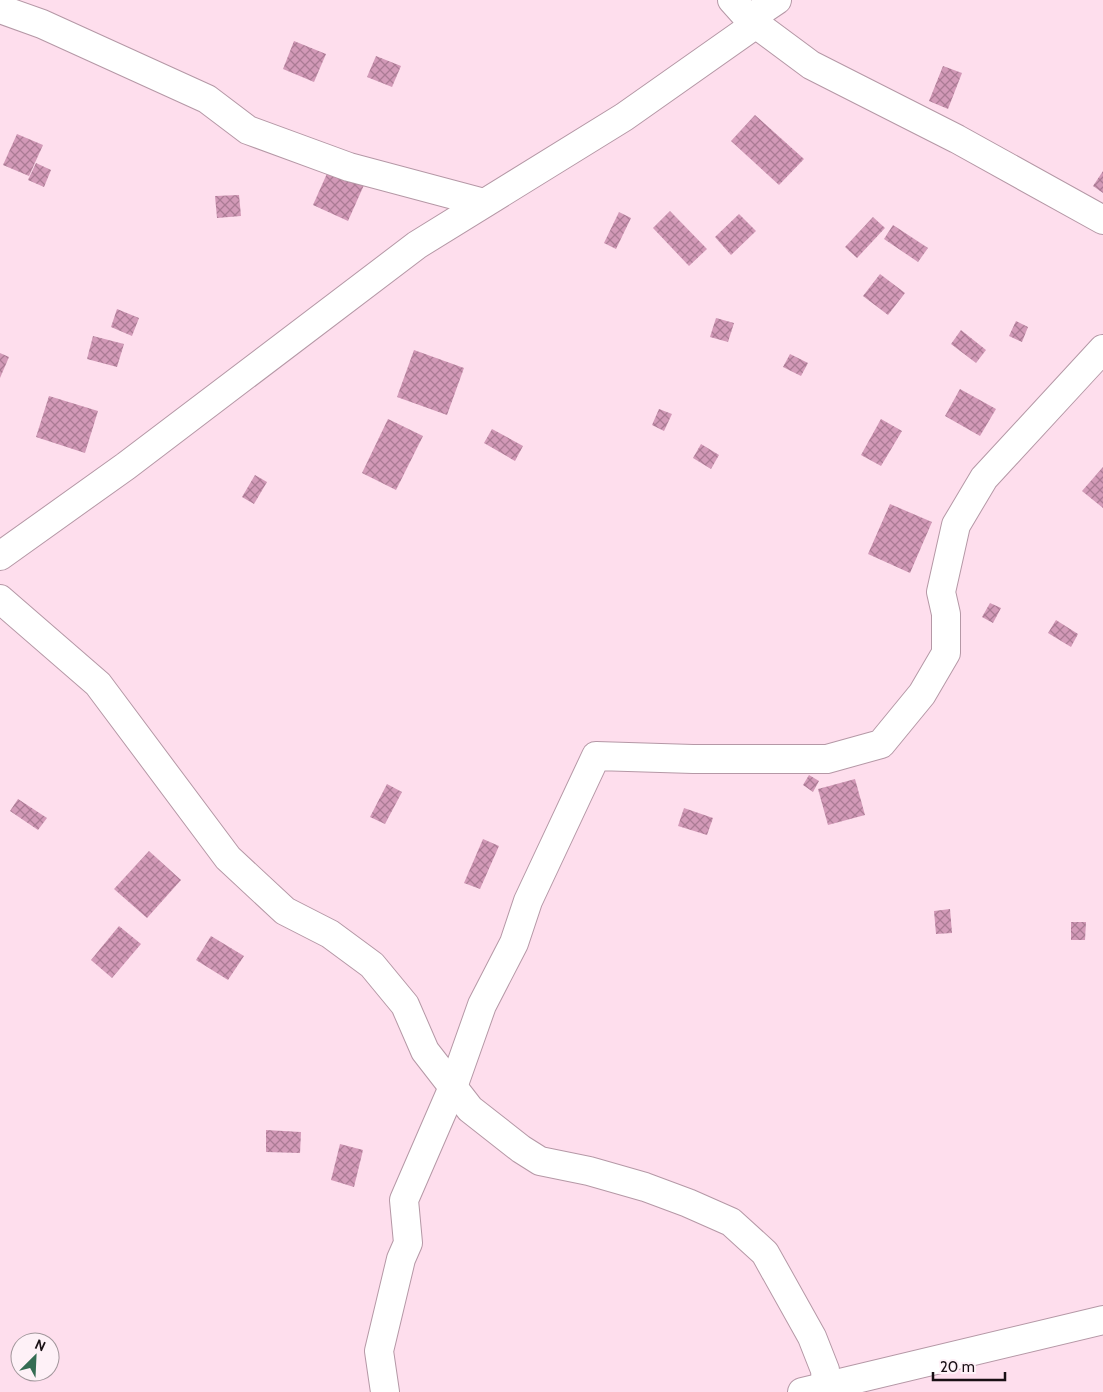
<svg xmlns="http://www.w3.org/2000/svg" width="1103" height="1392" viewBox="0 0 1103 1392" font-family="Cabin,sans-serif">
	<style>
		.building { fill: url(#building-cross-hatch) }
		.lines { fill: none; stroke-linecap: round; stroke-linejoin: round }
		.minor-casing { stroke: #b598a6; stroke-width: 30 }
		.minor { stroke: #fff; stroke-width: 28 }
	</style>
	<defs>
		<pattern id="building-cross-hatch" width="8" height="8" patternUnits="userSpaceOnUse" patternTransform="scale(1.25)"><rect width="8" height="8" fill="#d299b7"/><path d="M0 0l8 8M0 8l8-8" fill="none" stroke="#aa7b94"/></pattern>
	</defs>
	<rect width="100%" height="100%" fill="#fedeed"/>
	<g class="building">
		<path d="M294 41 326 54 314 82 283 69Z"/>
		<path d="M376 56 401 66 392 87 367 77Z"/>
		<path d="M943 66 962 73 948 109 929 101Z"/>
		<path d="M755 115 804 159 779 185 731 141Z"/>
		<path d="M17 134 43 145 29 176 3 165Z"/>
		<path d="M36 163 51 170 44 187 28 180Z"/>
		<path d="M329 169 364 185 348 221 313 205Z"/>
		<path d="M1103 171V193L1093 186Z"/>
		<path d="M239 195 241 216 217 218 215 196Z"/>
		<path d="M670 211 707 249 689 266 653 228Z"/>
		<path d="M619 212 631 218 616 249 604 243Z"/>
		<path d="M739 214 756 231 731 255 715 237Z"/>
		<path d="M873 217 885 228 857 258 845 247Z"/>
		<path d="M893 225 928 248 918 262 884 239Z"/>
		<path d="M880 274 905 293 888 315 863 296Z"/>
		<path d="M117 309 139 318 132 336 111 327Z"/>
		<path d="M716 318 734 323 728 342 710 337Z"/>
		<path d="M1016 321 1028 327 1022 342 1009 336Z"/>
		<path d="M961 330 986 350 976 363 951 344Z"/>
		<path d="M93 336 124 344 117 367 87 359Z"/>
		<path d="M414 350 464 368 447 415 397 397Z"/>
		<path d="M0 353 9 357 0 378Z"/>
		<path d="M790 354 808 363 801 376 783 367Z"/>
		<path d="M960 389 996 409 980 436 945 416Z"/>
		<path d="M49 396 98 411 85 453 36 437Z"/>
		<path d="M659 409 672 414 664 431 652 425Z"/>
		<path d="M388 419 423 436 396 490 362 473Z"/>
		<path d="M881 419 902 431 881 466 861 455Z"/>
		<path d="M492 429 523 446 515 461 484 443Z"/>
		<path d="M701 444 719 455 711 469 693 458Z"/>
		<path d="M1103 467V508L1082 491Z"/>
		<path d="M255 475 267 482 254 504 242 497Z"/>
		<path d="M890 504 932 522 910 573 868 554Z"/>
		<path d="M990 603 1001 608 993 623 982 617Z"/>
		<path d="M1056 620 1078 634 1071 647 1048 633Z"/>
		<path d="M809 775 819 781 813 792 803 785Z"/>
		<path d="M855 779 865 815 828 825 818 789Z"/>
		<path d="M387 784 402 792 385 824 370 817Z"/>
		<path d="M18 799 47 818 38 830 10 811Z"/>
		<path d="M684 808 713 818 707 835 678 826Z"/>
		<path d="M483 839 499 846 480 889 464 883Z"/>
		<path d="M149 851 181 880 147 918 114 889Z"/>
		<path d="M950 909 952 933 936 934 934 911Z"/>
		<path d="M1071 922H1086L1085 940H1071Z"/>
		<path d="M119 926 141 944 112 978 91 960Z"/>
		<path d="M211 936 244 956 228 980 196 960Z"/>
		<path d="M266 1130 301 1132 300 1153 266 1152Z"/>
		<path d="M340 1144 363 1150 354 1187 331 1180Z"/>
	</g>
	<g class="lines">
		<g class="minor-casing">
			<g id="minor">
				<path d="M732 0 749 19"/>
				<path d="M777 0 749 19 811 65 957 139 1103 220"/>
				<path d="M0 9 42 24 207 99 248 130 349 167 484 203"/>
				<path d="M0 556 126 466 417 245 624 117 756 24"/>
				<path d="M0 599 98 684 228 858 285 911 330 934 372 965 405 1005 425 1051 470 1109 521 1149 540 1161 589 1171 645 1187 688 1203 731 1222 765 1253 812 1337 825 1370 826 1386"/>
				<path d="M385 1392 379 1351 401 1259 408 1243 404 1200 453 1087 482 1005 514 943 528 901 596 756 693 759H827L881 744 922 694 946 653V614L941 592 956 525 984 478 1103 349"/>
				<path d="M802 1392 1103 1320"/>
			</g>
		</g>
		<use href="#minor" class="minor"/>
	</g>
	<g transform="translate(35 1357) rotate(24)"><circle r="24" fill="#fef1f7" stroke="#a2979c"/>
	<path d="M0-4L9 19L0 12L-9 19Z" fill="#356c53"/>
	<text y="-8" font-size="14" font-weight="bold" text-anchor="middle" fill="#190f14">N</text>
	</g>
	<path d="M933 1372v8h72v-8" fill="none" stroke="#190f14" stroke-width="2.5"/>
	<text x="940" y="1372" font-size="15" fill="#190f14" stroke="#fef1f7" stroke-width="4" paint-order="stroke">20 m</text>
</svg>
